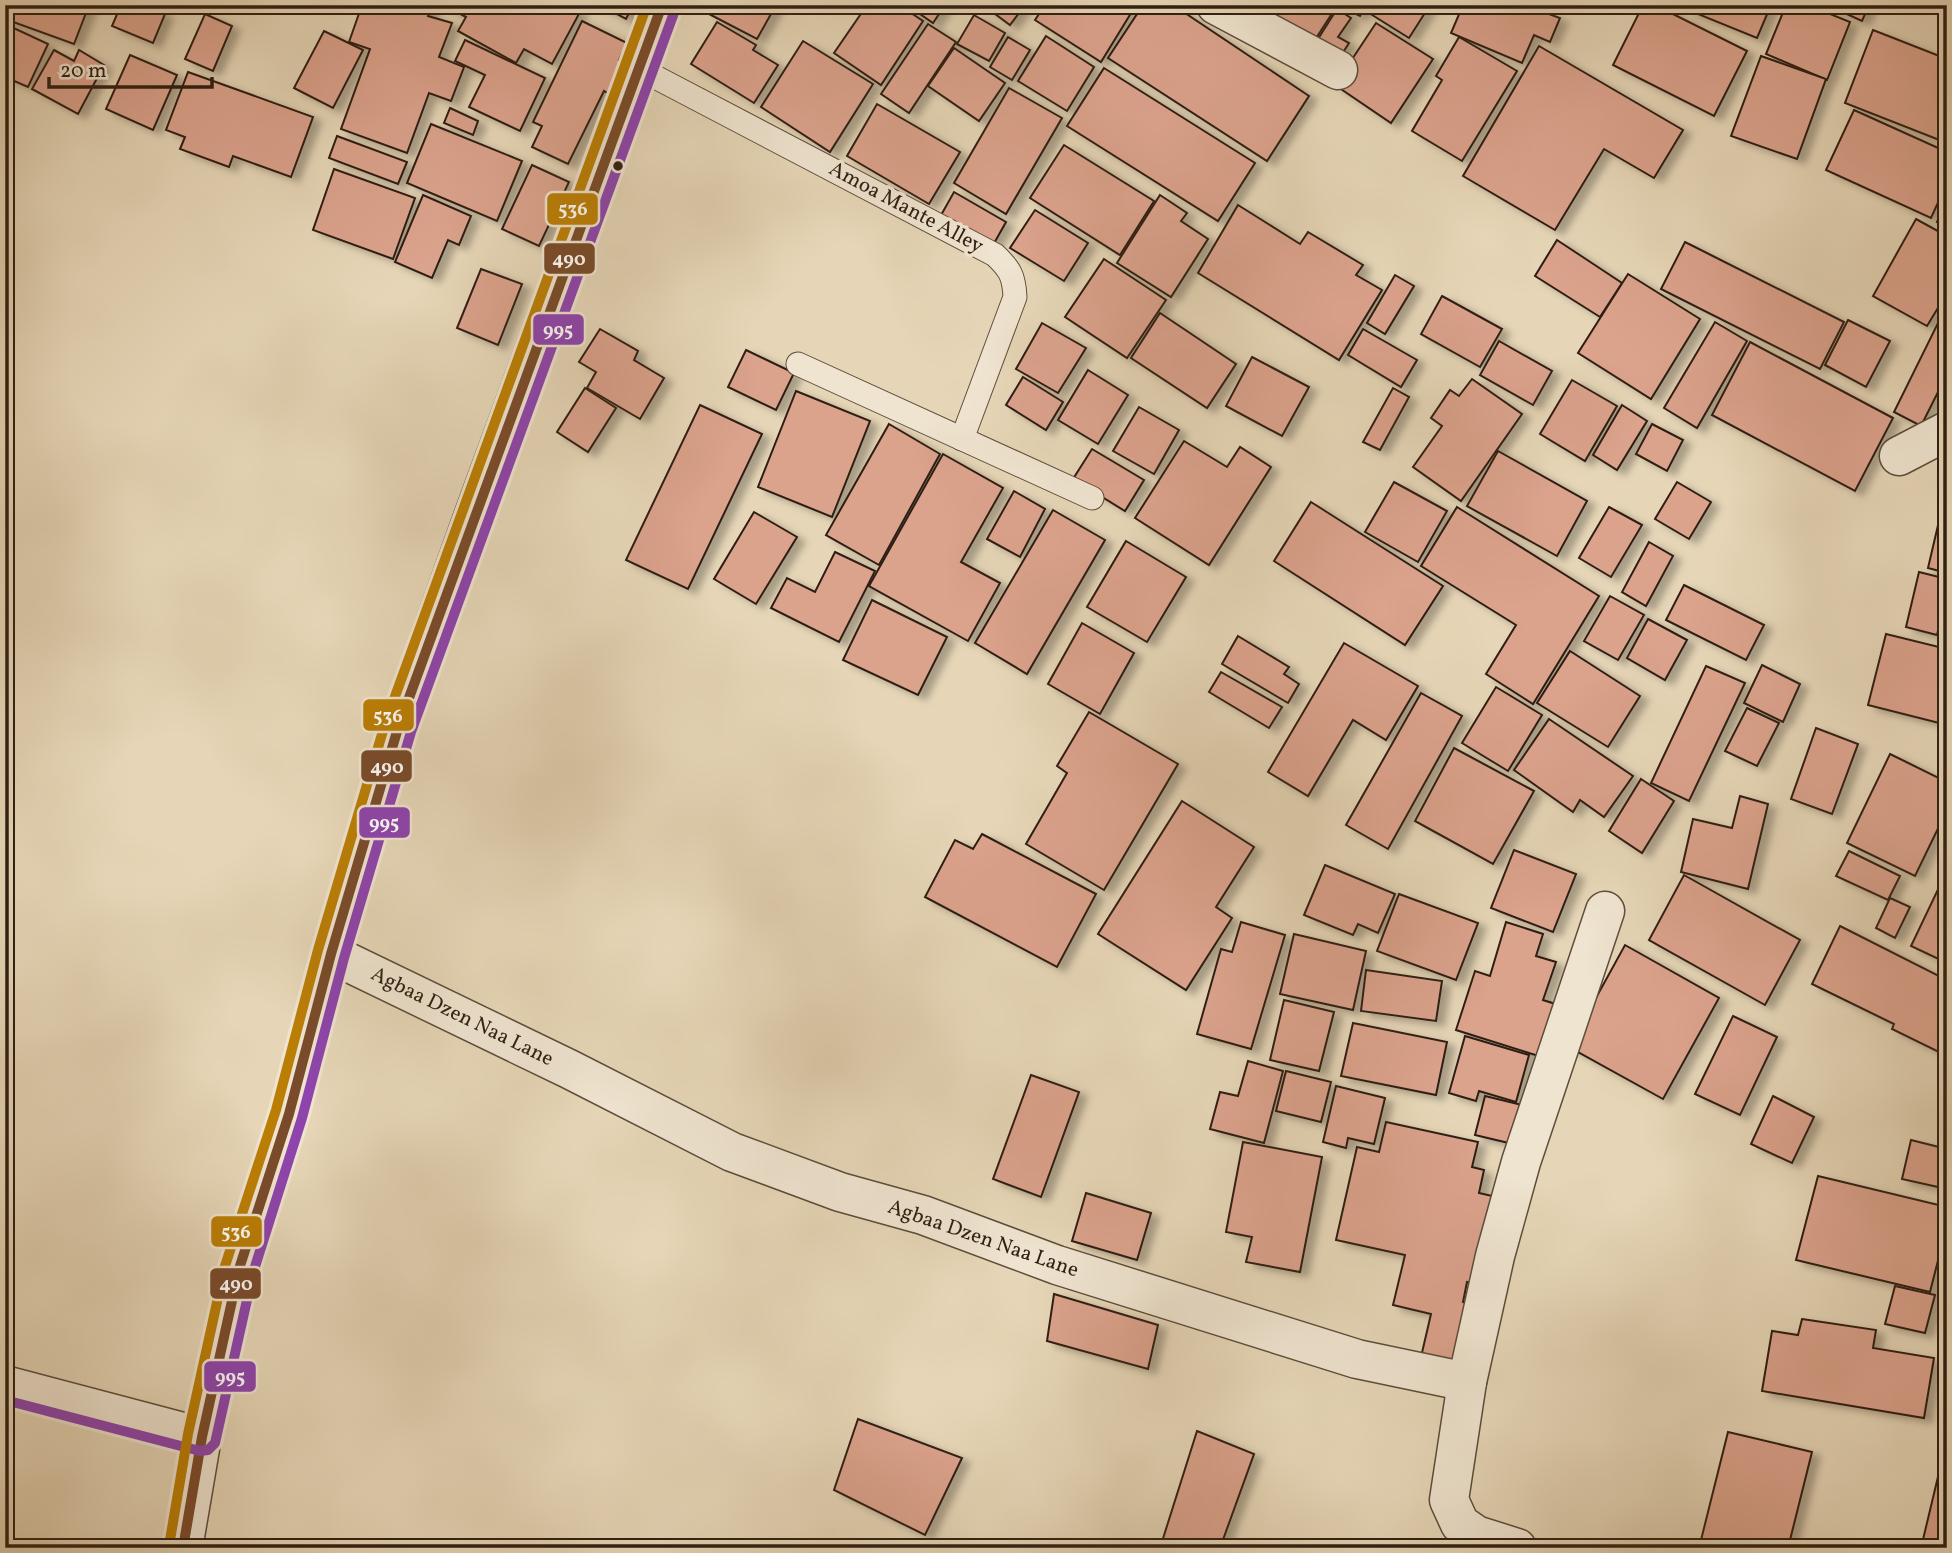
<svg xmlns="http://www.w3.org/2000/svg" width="1952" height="1553" viewBox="0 0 1952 1553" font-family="Vollkorn,serif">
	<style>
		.building { fill: #dba28c; stroke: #2f1f12; stroke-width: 2; filter: url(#shadow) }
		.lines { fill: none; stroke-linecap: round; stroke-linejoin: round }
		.service-casing { stroke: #5d4d3b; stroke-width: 25 }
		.minor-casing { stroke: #5d4d3b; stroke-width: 41 }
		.service { stroke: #efe4d0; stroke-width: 23 }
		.minor { stroke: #efe4d0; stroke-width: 38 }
		.bus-1-casing { stroke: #efe4d0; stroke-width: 16 }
		.bus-2-casing { stroke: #efe4d0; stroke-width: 16 }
		.bus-3-casing { stroke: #efe4d0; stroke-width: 16 }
		.bus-1 { stroke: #7a4b2a; stroke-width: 10 }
		.bus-2 { stroke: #8e44ad; stroke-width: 10 }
		.bus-3 { stroke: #bb7e05; stroke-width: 10 }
		.bus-dot { fill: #2f1f12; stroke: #efe4d0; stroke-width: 2.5 }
		.labels { text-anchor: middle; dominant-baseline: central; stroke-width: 7; stroke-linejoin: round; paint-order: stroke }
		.street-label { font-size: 21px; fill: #2f1f12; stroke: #efe4d0 }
		.line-badge { stroke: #efe4d0; stroke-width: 2.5 }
		.badge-label { font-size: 19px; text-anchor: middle; font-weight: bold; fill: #fff }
	</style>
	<defs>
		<filter id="shadow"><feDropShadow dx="8" dy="4.5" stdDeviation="3.5" flood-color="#0004"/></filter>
	</defs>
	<rect width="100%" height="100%" fill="#e6d6b7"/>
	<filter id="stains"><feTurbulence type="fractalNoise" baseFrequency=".00286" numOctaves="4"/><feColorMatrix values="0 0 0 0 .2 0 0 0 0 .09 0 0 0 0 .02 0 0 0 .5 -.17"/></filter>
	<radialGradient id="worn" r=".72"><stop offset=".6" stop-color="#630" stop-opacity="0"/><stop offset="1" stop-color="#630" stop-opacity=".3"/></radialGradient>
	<g class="building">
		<path d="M5 5H89L74 44 5 19Z"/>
		<path d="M121 5H146L165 14 153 43 112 26Z"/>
		<path d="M362 5H432L428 16 452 23 439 57 464 67 451 101 429 93 407 153 341 129 370 49 349 42Z"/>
		<path d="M444 5H568L580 12 552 64 524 49 516 63 458 31 466 17Z"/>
		<path d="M600 5H633L626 19Z"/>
		<path d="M714 5H776L757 39 709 14Z"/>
		<path d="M867 5H899L923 21 881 85 834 53Z"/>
		<path d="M907 5H945L933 23Z"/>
		<path d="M983 5H1025L1010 25Z"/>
		<path d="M1045 5H1136L1101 62 1035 20Z"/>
		<path d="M1143 5H1173L1309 96 1267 161 1108 58Z"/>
		<path d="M1252 5H1316L1331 15 1313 43Z"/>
		<path d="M1338 5H1366L1360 16Z"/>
		<path d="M1374 5H1430L1409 38 1369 13Z"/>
		<path d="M1463 5H1546L1543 12 1560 18 1550 42 1534 35 1522 63 1451 33Z"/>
		<path d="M1643 5H1655L1747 51 1714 116 1613 65Z"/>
		<path d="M1689 5H1771L1757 38 1688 10Z"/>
		<path d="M1786 5H1808L1850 22 1827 80 1766 54Z"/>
		<path d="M1827 5H1869L1862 21Z"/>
		<path d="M1337 9 1351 18 1338 37 1349 43 1342 54 1318 39Z"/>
		<path d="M205 14 232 26 213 71 185 59Z"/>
		<path d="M974 15 1005 33 989 61 957 44Z"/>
		<path d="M582 21 627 43 619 60 626 63 611 95 604 91 568 164 532 147 542 126 533 122Z"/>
		<path d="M717 22 756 45 753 50 778 65 754 103 691 64Z"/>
		<path d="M1376 23 1433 59 1391 123 1335 85Z"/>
		<path d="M5 24 48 44 28 87 5 77Z"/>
		<path d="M928 24 956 42 909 113 881 94Z"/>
		<path d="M1873 30 1947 59V143L1845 103Z"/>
		<path d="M324 31 363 50 333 108 294 88Z"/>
		<path d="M1046 36 1094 67 1067 111 1018 81Z"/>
		<path d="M1008 37 1030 50 1012 80 990 67Z"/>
		<path d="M1459 37 1517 71 1462 161 1412 131 1442 80 1436 76Z"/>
		<path d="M465 40 545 78 520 131 469 107 485 75 455 61Z"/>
		<path d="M803 41 873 84 830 152 761 107Z"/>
		<path d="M1539 46 1683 130 1654 178 1604 149 1555 230 1463 176Z"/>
		<path d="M954 48 1005 83 979 121 928 86Z"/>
		<path d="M54 50 74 61 79 50 104 65 78 114 32 89Z"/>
		<path d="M130 55 177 75 153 130 106 109Z"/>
		<path d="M1761 56 1826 79 1797 159 1731 136Z"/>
		<path d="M1104 68 1255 163 1218 221 1067 126Z"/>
		<path d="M188 72 313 117 291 177 233 156 229 167 180 149 185 137 166 130Z"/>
		<path d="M1009 88 1062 118 1006 214 954 183Z"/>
		<path d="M877 104 960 152 929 204 847 156Z"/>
		<path d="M450 108 478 121 473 135 444 123Z"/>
		<path d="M1854 110 1947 152V183L1931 218 1826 170Z"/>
		<path d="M431 124 522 161 497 221 407 183Z"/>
		<path d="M337 136 407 162 398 184 329 158Z"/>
		<path d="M1064 145 1154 201 1120 255 1030 198Z"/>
		<path d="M532 165 569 182 539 246 502 229Z"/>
		<path d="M334 169 415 198 393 259 313 230Z"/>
		<path d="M954 192 1006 222 992 247 940 217Z"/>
		<path d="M423 195 471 216 459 245 448 240 432 278 395 262Z"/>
		<path d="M1160 195 1187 213 1181 221 1208 239 1171 297 1117 263Z"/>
		<path d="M1947 199V227L1937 222Z"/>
		<path d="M1238 205 1300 244 1308 232 1363 265 1356 275 1382 290 1339 360 1198 273Z"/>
		<path d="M1035 210 1088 243 1064 281 1010 248Z"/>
		<path d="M1916 219 1947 236V293L1927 326 1873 296Z"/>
		<path d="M1557 240 1622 283 1600 317 1535 276Z"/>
		<path d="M1685 242 1844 322 1820 369 1661 289Z"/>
		<path d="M1104 259 1166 300 1127 358 1065 317Z"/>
		<path d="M481 269 522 284 498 345 457 328Z"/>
		<path d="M1628 274 1700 319 1651 399 1578 353Z"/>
		<path d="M1395 275 1414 286 1385 334 1367 323Z"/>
		<path d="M1442 296 1502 329 1480 367 1421 334Z"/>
		<path d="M1160 313 1236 364 1207 408 1131 358Z"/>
		<path d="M1940 319 1947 322V394L1939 390 1921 426 1894 412Z"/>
		<path d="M1848 320 1890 341 1866 387 1825 365Z"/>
		<path d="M1715 322 1747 341 1697 428 1664 408Z"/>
		<path d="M1042 323 1086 348 1058 393 1016 369Z"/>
		<path d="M600 329 638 351 634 360 664 378 640 419 587 388 596 372 579 362Z"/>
		<path d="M1363 329 1417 360 1401 387 1348 355Z"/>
		<path d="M1499 341 1552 371 1533 405 1480 375Z"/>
		<path d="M1750 342 1893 418 1855 491 1712 415Z"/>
		<path d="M746 350 794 373 776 410 728 387Z"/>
		<path d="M1252 357 1309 387 1282 436 1226 406Z"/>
		<path d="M1088 370 1128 395 1098 444 1058 420Z"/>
		<path d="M1023 377 1063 402 1046 430 1006 405Z"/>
		<path d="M1472 379 1522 414 1461 501 1413 467 1442 426 1431 418 1450 390 1459 396Z"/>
		<path d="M1572 380 1617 406 1585 461 1540 434Z"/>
		<path d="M585 388 616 408 588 452 557 432Z"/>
		<path d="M1393 388 1409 397 1380 450 1363 442Z"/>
		<path d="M796 391 870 421 832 517 758 487Z"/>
		<path d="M700 405 762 434 688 589 626 560Z"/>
		<path d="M1622 405 1647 421 1617 470 1593 455Z"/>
		<path d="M1139 407 1179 430 1154 474 1113 451Z"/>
		<path d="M889 424 940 454 879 565 826 535Z"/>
		<path d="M1652 424 1683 440 1667 471 1636 454Z"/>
		<path d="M1184 441 1227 467 1240 447 1271 467 1209 565 1135 518Z"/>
		<path d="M1092 449 1144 480 1125 511 1073 479Z"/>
		<path d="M1498 451 1587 501 1557 556 1467 506Z"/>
		<path d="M943 454 1003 488 961 562 1000 583 968 641 869 586Z"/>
		<path d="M1394 482 1447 511 1418 562 1365 532Z"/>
		<path d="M1677 482 1711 502 1689 539 1655 519Z"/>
		<path d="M1014 491 1045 509 1020 557 987 539Z"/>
		<path d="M1311 502 1443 586 1405 645 1274 561Z"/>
		<path d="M1457 507 1599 596 1533 704 1486 674 1516 625 1421 566Z"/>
		<path d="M1609 507 1642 525 1611 577 1579 558Z"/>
		<path d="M1942 508 1947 510V573L1928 568Z"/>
		<path d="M1053 510 1105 540 1027 674 975 643Z"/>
		<path d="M754 512 797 537 756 604 714 579Z"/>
		<path d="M1126 541 1186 577 1147 642 1087 607Z"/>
		<path d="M1649 542 1673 556 1646 606 1622 592Z"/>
		<path d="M835 552 875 571 839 642 771 608 787 578 815 592Z"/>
		<path d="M1919 572 1947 579V592L1937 635 1906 627Z"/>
		<path d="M1684 585 1764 625 1746 660 1666 620Z"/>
		<path d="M1610 596 1644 615 1618 660 1584 641Z"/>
		<path d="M872 600 947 637 918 695 843 660Z"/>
		<path d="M1648 619 1687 640 1665 680 1627 658Z"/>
		<path d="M1082 623 1134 653 1100 714 1048 684Z"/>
		<path d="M1886 634 1947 649V725L1868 705Z"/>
		<path d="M1238 636 1289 667 1284 674 1299 684 1288 703 1222 664Z"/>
		<path d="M1344 643 1418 686 1386 740 1353 720 1308 796 1268 772Z"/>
		<path d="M1570 651 1640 696 1608 747 1537 703Z"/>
		<path d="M1762 665 1800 684 1783 722 1744 703Z"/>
		<path d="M1706 666 1745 683 1689 801 1651 783Z"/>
		<path d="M1221 672 1282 707 1269 728 1209 692Z"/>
		<path d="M1496 687 1542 715 1508 771 1462 743Z"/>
		<path d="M1421 693 1462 716 1388 849 1346 825Z"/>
		<path d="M1747 708 1779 723 1757 766 1725 751Z"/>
		<path d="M1089 712 1178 764 1104 890 1026 844 1067 773 1057 766Z"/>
		<path d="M1549 719 1633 776 1604 817 1580 800 1573 812 1514 770Z"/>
		<path d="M1816 728 1858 744 1832 814 1791 799Z"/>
		<path d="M1454 748 1534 791 1493 864 1415 821Z"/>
		<path d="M1890 754 1947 782V810L1915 876 1847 843Z"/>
		<path d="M1641 779 1674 801 1642 853 1609 831Z"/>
		<path d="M1740 796 1768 804 1748 889 1681 872 1693 819 1732 828Z"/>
		<path d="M1182 801 1254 847 1216 907 1232 918 1186 990 1098 934Z"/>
		<path d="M982 834 1096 894 1057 967 925 897 955 840 973 849Z"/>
		<path d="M1514 850 1576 874 1553 932 1491 908Z"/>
		<path d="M1849 851 1900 876 1888 900 1836 876Z"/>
		<path d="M1325 865 1395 894 1378 933 1358 924 1353 935 1304 915Z"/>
		<path d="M1684 875 1800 940 1765 1005 1649 940Z"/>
		<path d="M1943 879 1947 880V963L1911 946Z"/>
		<path d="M1399 894 1478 923 1456 980 1377 951Z"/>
		<path d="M1890 898 1910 907 1895 938 1876 928Z"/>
		<path d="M1241 922 1285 935 1251 1049 1197 1034 1221 949 1232 952Z"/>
		<path d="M1506 922 1543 934 1536 956 1556 962 1543 1000 1565 1007 1548 1059 1456 1030 1475 971 1490 976Z"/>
		<path d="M1840 926 1947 980V1056L1892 1029 1894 1024 1812 984Z"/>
		<path d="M1294 934 1366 951 1353 1010 1280 994Z"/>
		<path d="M1625 945 1719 998 1663 1099 1569 1047Z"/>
		<path d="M1366 970 1442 981 1436 1021 1361 1011Z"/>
		<path d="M1284 1000 1334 1012 1319 1071 1270 1060Z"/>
		<path d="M1733 1016 1777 1037 1740 1115 1695 1094Z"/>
		<path d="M1353 1023 1447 1042 1436 1095 1341 1076Z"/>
		<path d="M1465 1036 1529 1055 1516 1102 1479 1091 1476 1101 1449 1093Z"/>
		<path d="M1248 1061 1283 1071 1264 1143 1210 1129 1220 1092 1238 1096Z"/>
		<path d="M1286 1071 1331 1082 1321 1122 1276 1111Z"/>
		<path d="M1031 1075 1079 1092 1041 1197 993 1179Z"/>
		<path d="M1336 1086 1385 1098 1374 1144 1348 1138 1346 1148 1323 1142Z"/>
		<path d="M1485 1096 1522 1105 1513 1144 1475 1135Z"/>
		<path d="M1773 1096 1814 1117 1792 1163 1751 1144Z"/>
		<path d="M1386 1122 1478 1142 1472 1167 1484 1170 1479 1193 1501 1198 1481 1285 1467 1282 1463 1302 1476 1305 1462 1366 1421 1357 1431 1314 1393 1305 1405 1255 1336 1240 1357 1147 1379 1152Z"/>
		<path d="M1943 1131 1947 1132V1189L1902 1179 1911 1140 1939 1147Z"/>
		<path d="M1243 1142 1322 1157 1300 1272 1246 1262 1252 1237 1226 1232Z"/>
		<path d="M1818 1176 1947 1207V1225L1930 1292 1796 1260Z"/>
		<path d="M1086 1193 1151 1213 1137 1260 1072 1241Z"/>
		<path d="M1895 1286 1935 1295 1925 1333 1885 1324Z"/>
		<path d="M1054 1294 1158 1325 1148 1369 1047 1341Z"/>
		<path d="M1802 1319 1876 1330 1873 1348 1934 1358 1924 1418 1762 1391 1772 1331 1798 1335Z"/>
		<path d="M858 1419 962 1458 925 1535 834 1490Z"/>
		<path d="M1197 1431 1254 1454 1220 1548H1160Z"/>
		<path d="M1728 1432 1812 1452 1788 1548H1699Z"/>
		<path d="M1947 1439V1548H1921Z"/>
	</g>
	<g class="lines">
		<g class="service-casing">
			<g id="service">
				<path d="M640 69 995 255C1010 269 1014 276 1015 297L962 439"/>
				<path d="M798 364 1092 498"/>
			</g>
		</g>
		<g class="minor-casing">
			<g id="minor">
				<path d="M1216 5 1338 70"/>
				<path d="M1899 456 1947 431"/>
				<path d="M331 954 569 1069 732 1152 840 1192 923 1215 1057 1265 1357 1359 1467 1382"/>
				<path d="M5 1385 202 1437"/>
				<path d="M183 1548 202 1437 239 1269 289 1114 331 954 398 728 474 515 662 5"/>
				<path d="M1517 1548 1476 1535 1460 1524 1449 1500 1467 1382 1495 1256 1521 1162 1605 911"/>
			</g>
		</g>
		<use href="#service" class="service"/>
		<use href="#minor" class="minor"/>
		<g class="bus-1-casing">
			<path id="bus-1" d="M183 1548 202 1437 239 1269 289 1114 331 954 398 728 662 5"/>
		</g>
		<g class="bus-2-casing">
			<path id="bus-2" d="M5 1400 200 1451 208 1450 215 1443 253 1273 302 1118 344 958 411 732 675 10"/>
		</g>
		<g class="bus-3-casing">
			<path id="bus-3" d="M169 1546 188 1434 225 1266 276 1110 318 950 385 724 647 5"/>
		</g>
		<use href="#bus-1" class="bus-1"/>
		<use href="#bus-2" class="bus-2"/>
		<use href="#bus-3" class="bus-3"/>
	</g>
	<circle class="bus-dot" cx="618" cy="166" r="6"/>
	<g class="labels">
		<g class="street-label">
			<text transform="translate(906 208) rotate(28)">Amoa Mante Alley</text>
			<text transform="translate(462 1017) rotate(26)">Agbaa Dzen Naa Lane</text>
			<text transform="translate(983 1239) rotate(19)">Agbaa Dzen Naa Lane</text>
		</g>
	</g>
	<g class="line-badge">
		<rect x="546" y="192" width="53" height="34" rx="7" fill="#bb7e05"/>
		<rect x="543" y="242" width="53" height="33" rx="7" fill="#7a4b2a"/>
		<rect x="532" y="313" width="53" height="33" rx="7" fill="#8e44ad"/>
		<rect x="362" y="698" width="53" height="34" rx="7" fill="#bb7e05"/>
		<rect x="360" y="749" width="53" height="34" rx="7" fill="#7a4b2a"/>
		<rect x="358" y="806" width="53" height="33" rx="7" fill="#8e44ad"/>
		<rect x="210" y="1215" width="53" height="33" rx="7" fill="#bb7e05"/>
		<rect x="209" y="1267" width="53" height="33" rx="7" fill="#7a4b2a"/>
		<rect x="203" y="1360" width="54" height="33" rx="7" fill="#8e44ad"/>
	</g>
	<g class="badge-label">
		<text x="573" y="215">536</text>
		<text x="569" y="265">490</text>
		<text x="558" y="336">995</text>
		<text x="388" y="722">536</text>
		<text x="387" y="773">490</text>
		<text x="384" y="829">995</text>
		<text x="236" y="1238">536</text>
		<text x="236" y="1290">490</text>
		<text x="230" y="1383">995</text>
	</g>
	<rect width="1952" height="1553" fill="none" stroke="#e6d6b7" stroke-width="28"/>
	<rect x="7" y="7" width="1938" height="1539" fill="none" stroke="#2f1f12" stroke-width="3.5"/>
	<rect x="14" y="14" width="1924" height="1525" fill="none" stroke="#2f1f12" stroke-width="2"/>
	<path d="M49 77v10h163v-10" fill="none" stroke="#2f1f12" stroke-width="3.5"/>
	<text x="60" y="77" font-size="21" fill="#2f1f12" stroke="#efe4d0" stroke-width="5" paint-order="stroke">20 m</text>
	<rect width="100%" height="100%" filter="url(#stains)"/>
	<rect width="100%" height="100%" fill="url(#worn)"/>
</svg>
